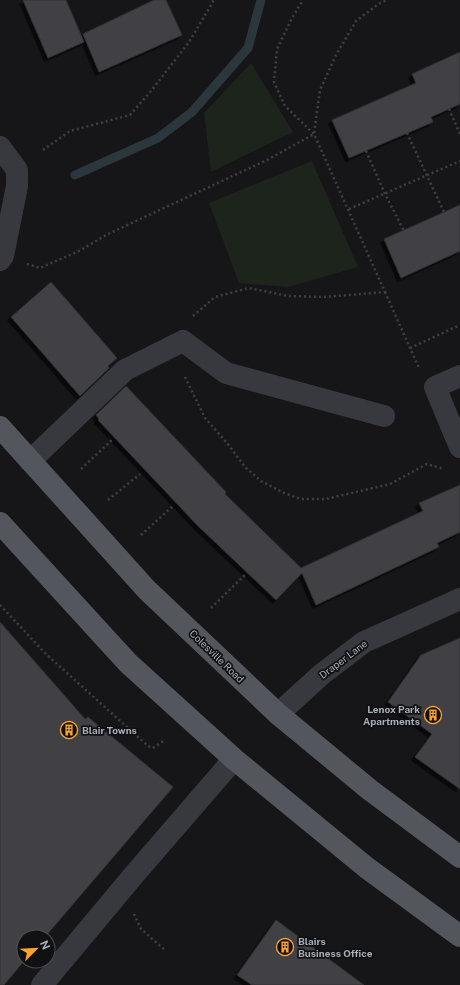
<svg xmlns="http://www.w3.org/2000/svg" width="460" height="985" viewBox="0 0 460 985" font-family="'Public Sans',sans-serif">
	<style>
		.green { fill: #1c241c }
		.lines { fill: none; stroke-linecap: round; stroke-linejoin: round }
		.stream { stroke: #2b373d; stroke-width: 9 }
		.building { fill: #404145; stroke: #303035; filter: url(#shadow) }
		.path { stroke: #3d4045; stroke-width: 2.5; stroke-dasharray: 2 3; stroke-linecap: butt }
		.minor { stroke: #37393e; stroke-width: 22 }
		.major { stroke: #53565d; stroke-width: 22 }
		.labels { text-anchor: middle; dominant-baseline: central; stroke-width: 3.5; stroke-linejoin: round; paint-order: stroke }
		.street-label { font-size: 10px; fill: #a8afb9; stroke: #111113 }
		.poi-label { font-size: 10px; font-weight: bold; fill: #a8afb9; stroke: #111113; text-anchor: start }
	</style>
	<defs>
		<filter id="shadow"><feDropShadow dx="-3.5" dy="3.5" stdDeviation="0" flood-color="#0009"/></filter>
	</defs>
	<rect width="100%" height="100%" fill="#161618"/>
	<g class="green">
		<path d="M251 63 293 132 211 172 204 113Z"/>
		<path d="M312 161 358 267 288 287 239 283 209 203Z"/>
	</g>
	<g class="lines">
		<path class="stream" d="M75 175 158 138 192 112 248 48 261 0"/>
	</g>
	<g class="building">
		<path d="M23 0H66L84 42 48 58Z"/>
		<path d="M154 0H166L182 35 99 72 83 34Z"/>
		<path d="M460 52V104L431 117 433 122 349 158 332 120 416 83 412 74Z"/>
		<path d="M460 205V251L401 278 384 239Z"/>
		<path d="M51 282 117 358 108 366 109 368 80 396 11 317Z"/>
		<path d="M126 386 226 492 225 494 301 568 423 511 419 503 460 485V532L437 543 439 547 316 605 302 573 276 600 197 525 98 420 99 419 96 415Z"/>
		<path d="M0 622 85 719 88 717 173 787 45 937H24V961L4 985H0Z"/>
		<path d="M460 638V789L415 757 432 734 388 702 421 655Z"/>
		<path d="M276 920 364 985H252L237 975Z"/>
	</g>
	<g class="lines">
		<g class="path">
			<path d="M449 109 460 134"/>
			<path d="M407 133 444 212"/>
			<path d="M43 150 70 131 130 115 151 91 189 42 214 0"/>
			<path d="M366 151 385 194 404 231"/>
			<path d="M349 209 460 161"/>
			<path d="M27 264 40 268 81 250 106 235 267 160 314 134 320 90 336 55 356 21 380 3 387 0"/>
			<path d="M385 292 419 368"/>
			<path d="M193 316 215 297 249 288 288 296 324 297 385 292 314 134 285 106 274 82 277 49 292 18 303 0"/>
			<path d="M410 348 460 325"/>
			<path d="M185 377 205 418 227 443 245 467 261 481 284 493 301 499H326L390 484 427 464 444 469"/>
			<path d="M81 469 114 438"/>
			<path d="M108 500 140 474"/>
			<path d="M141 535 172 507"/>
			<path d="M0 605 46 654 148 746 153 748 165 740"/>
			<path d="M211 608 247 573"/>
			<path d="M134 914 141 929 166 951"/>
		</g>
		<g class="minor">
			<path d="M0 147 17 170V186L3 256 0 260"/>
			<path d="M460 376 435 387 460 447"/>
			<path d="M30 461 125 370 183 341 226 373 384 416"/>
			<path d="M278 714 322 674 364 642 460 599"/>
			<path d="M42 985 133 876 234 759"/>
		</g>
		<g class="major">
			<path d="M0 427 147 590 278 714 370 790 460 857"/>
			<path d="M0 523 128 663 234 759 367 868 460 936"/>
		</g>
	</g>
	<defs>
		<g id="building-ring" transform="scale(0.9)"><circle r="9.5" fill="#111113" stroke="#fba22b" stroke-width="1.5"/><path d="M-4-6H4V6H1V3H-1V6H-4ZM-2.5-4.3h1.7v1.8h-1.7ZM.8-4.3h1.7v1.8H.8ZM-2.5-1h1.7V.8h-1.7ZM.8-1h1.7V.8H.8Z" fill="#fba22b"/></g>
	</defs>
	<g fill-rule="evenodd">
		<use href="#building-ring" x="433" y="715"/>
		<use href="#building-ring" x="69" y="730"/>
		<use href="#building-ring" x="285" y="947"/>
	</g>
	<g class="labels">
		<g class="street-label">
			<text transform="translate(217 656) rotate(44)">Colesville Road</text>
			<text transform="translate(343 659) rotate(-37)">Draper Lane</text>
		</g>
		<g class="poi-label">
			<text x="420" y="709" text-anchor="end">Lenox Park<tspan x="420" dy="12">Apartments</tspan></text>
			<text x="82" y="730">Blair Towns</text>
			<text x="298" y="941">Blairs<tspan x="298" dy="12">Business Office</tspan></text>
		</g>
	</g>
	<g transform="translate(36 949) rotate(66)"><circle r="19" fill="#111113" stroke="#4d5055"/>
	<path d="M0-3L7 15L0 10L-7 15Z" fill="#fba22b"/>
	<text y="-6" font-size="11" font-weight="bold" text-anchor="middle" fill="#a8afb9">N</text>
	</g>
</svg>
